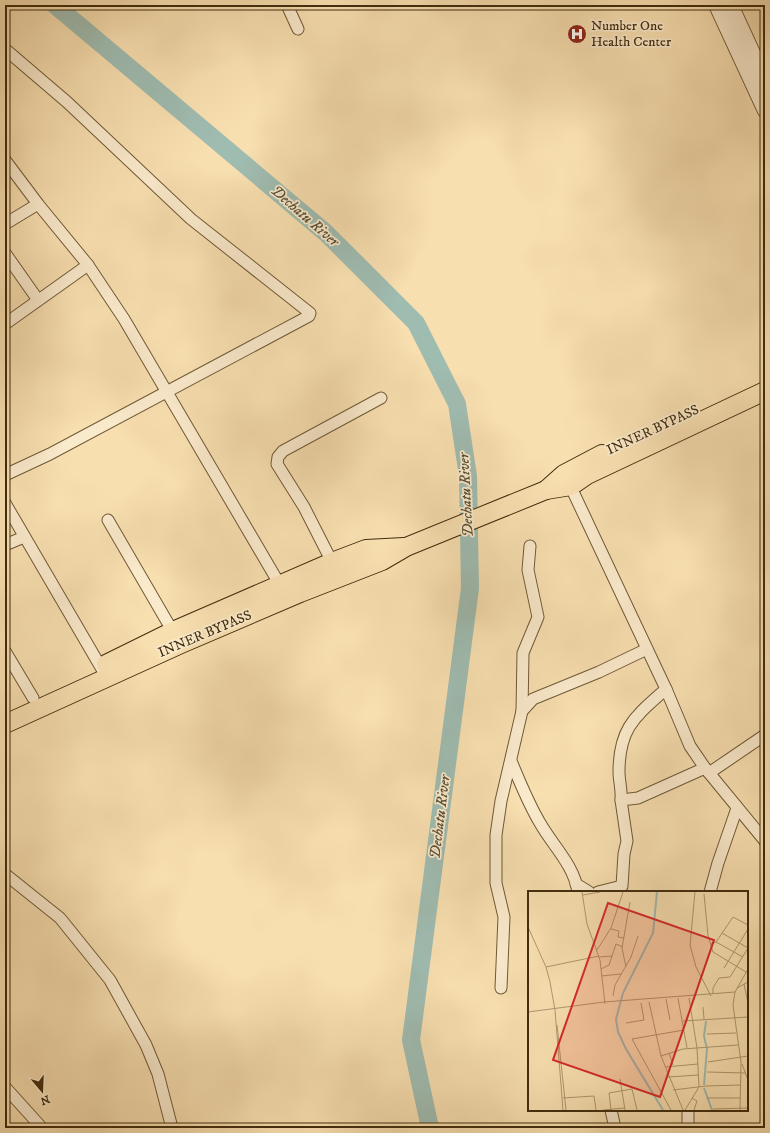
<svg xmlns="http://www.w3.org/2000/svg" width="770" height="1133" viewBox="0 0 770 1133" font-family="'IM FELL DW Pica',serif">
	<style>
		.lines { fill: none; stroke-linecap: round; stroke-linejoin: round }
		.river { stroke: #9fbcb1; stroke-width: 18 }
		.minor-casing { stroke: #6f5936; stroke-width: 13 }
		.tertiary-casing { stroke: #6f5936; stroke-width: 16 }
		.primary-casing { stroke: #412c0d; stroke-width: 20 }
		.minor { stroke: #faeacc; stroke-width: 11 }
		.tertiary { stroke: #faeacc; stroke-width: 14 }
		.primary { stroke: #f8dfb0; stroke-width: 18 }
		.labels { text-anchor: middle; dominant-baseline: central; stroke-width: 3.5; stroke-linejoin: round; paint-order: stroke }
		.poi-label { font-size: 14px; fill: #412c0d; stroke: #faeacc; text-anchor: start }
		.street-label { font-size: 14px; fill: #412c0d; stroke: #faeacc }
		.water-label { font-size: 15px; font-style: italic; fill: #585036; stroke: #faeacc }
		.inset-river { fill: none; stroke: #9fbcb1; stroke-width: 2 }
		.inset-road { fill: none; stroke: #af976f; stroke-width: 1 }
		.view { fill: #d62828; fill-opacity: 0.15; stroke: #d62828; stroke-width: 2 }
		.inset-edge { fill: none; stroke: #412c0d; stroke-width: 2 }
	</style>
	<rect width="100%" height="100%" fill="#f8dfb0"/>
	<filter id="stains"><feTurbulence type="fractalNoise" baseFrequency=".005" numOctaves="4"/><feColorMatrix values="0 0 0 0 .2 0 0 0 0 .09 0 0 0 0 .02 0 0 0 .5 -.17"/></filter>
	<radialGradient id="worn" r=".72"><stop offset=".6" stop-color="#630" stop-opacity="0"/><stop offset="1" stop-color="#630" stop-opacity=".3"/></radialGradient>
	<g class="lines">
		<path class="river" d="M55 5 326 233 416 323 457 404 468 476 470 588 411 1040 430 1128"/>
		<g class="minor-casing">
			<g id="minor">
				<path d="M287 5 298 29"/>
				<path d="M5 49 67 102 191 219 310 313 309 316 50 454 5 475"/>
				<path d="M5 160 38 204 88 265 124 319 280 585"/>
				<path d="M5 224 38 204"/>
				<path d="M5 253 38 300"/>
				<path d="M5 324 88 265"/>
				<path d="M568 481 666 689 690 746 705 768 765 841"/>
				<path d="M5 503 106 676"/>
				<path d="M108 520 176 637"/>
				<path d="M5 545 24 537"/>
				<path d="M332 562 304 507 277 464 278 457 283 451 381 398"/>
				<path d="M5 651 33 698"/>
				<path d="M522 711 533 699 599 672 647 649"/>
				<path d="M511 761C520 782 528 803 540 823 553 846 574 865 578 892"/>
				<path d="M709 773 765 735"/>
				<path d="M621 800C622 790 619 781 619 772 619 727 636 716 666 689"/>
				<path d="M5 874 60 918 110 980 146 1045 158 1074 172 1128"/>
				<path d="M576 884 589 892"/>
				<path d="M598 892 622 886 624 854 627 841 621 800 638 798 705 768"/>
				<path d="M710 892 718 863 737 808"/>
				<path d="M501 988 504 917 496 883V835L501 801 522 711 523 653 538 617 528 570 530 546"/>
				<path d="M5 1087 42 1128"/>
				<path d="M611 1110 615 1128"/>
				<path d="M688 1110V1128"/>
			</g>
		</g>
		<g class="tertiary-casing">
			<g id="tertiary">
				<path d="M716 5 765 111"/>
				<path d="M731 5 765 79"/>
			</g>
		</g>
		<g class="primary-casing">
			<g id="primary">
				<path d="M546 490 564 474 602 454"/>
				<path d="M106 664 173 631 332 562 366 549 404 547"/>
				<path d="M5 724 181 644 300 593 382 561 406 547 546 490 571 486 587 475 765 391"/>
			</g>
		</g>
		<use href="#minor" class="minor"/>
		<use href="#tertiary" class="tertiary"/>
		<use href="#primary" class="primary"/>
	</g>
	<defs>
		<g id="hospital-disc" transform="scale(1)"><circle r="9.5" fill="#8f2418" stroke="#faeacc"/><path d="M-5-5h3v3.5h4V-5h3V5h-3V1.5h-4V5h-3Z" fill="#fff"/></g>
	</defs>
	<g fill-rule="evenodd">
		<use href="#hospital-disc" x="577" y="34"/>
	</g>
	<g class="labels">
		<g class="poi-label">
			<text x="591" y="26">Number One<tspan x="591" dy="16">Health Center</tspan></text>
		</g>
		<g class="street-label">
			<text transform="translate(653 430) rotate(-25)">INNER BYPASS</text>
			<text transform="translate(205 634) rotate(-23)">INNER BYPASS</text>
		</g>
		<g class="water-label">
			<text transform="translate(305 216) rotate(41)">Dechatu River</text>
			<text transform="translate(466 495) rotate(-93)">Dechatu River</text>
			<text transform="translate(440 817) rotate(-83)">Dechatu River</text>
		</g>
	</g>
	<g transform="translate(528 891)">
		<rect width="220" height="220" fill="#f8dfb0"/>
		<path class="inset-river" d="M129 1 125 42 95 102 88 128 90 141 98 158 135 219M176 194 179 158 176 145 178 130M176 197 184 219"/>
		<path class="inset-road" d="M54 1 59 33 72 69 77 113M167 1 162 54 168 76 183 105M176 3 180 45 185 61 218 81M55 4 72 1M0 36 18 76 22 91 27 119 35 219M83 38 91 40 90 46 96 47M194 42 220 57M188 51 215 66M183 53 188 51 205 26 220 34M69 59 83 37 95 1M71 66 84 65 88 53 95 56M18 76 71 65M98 76 94 57 102 11M196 77 220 38M73 78 81 74 84 65M73 85 93 83M216 93 220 112M209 97 220 91M185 103V97L191 87 202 86 220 57M85 105 87 94 103 66 110 45M150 107 159 157M138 108 142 129M121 111 133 165 155 219M175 116 176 128M0 121 76 111 207 101M155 130 220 126M98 132 116 129 113 112M29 134 38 219M179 143 208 142M141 162 145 174M133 165 155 158 210 154M180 171 220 165M214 173 220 189M137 176 170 173M179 181 217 182M140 186 171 184M92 188 97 219M145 199 178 195 213 194M35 207 66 205 68 219M164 207 169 210 166 219M179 207H212M185 218 220 217M75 219 97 217M83 219 81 202 104 198 109 219M143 219 104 148 156 139M157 219 171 196 169 157 161 107M212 219 213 171 205 114 207 101 220 78"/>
		<path class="view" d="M80 12 186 49 132 206 25 169Z"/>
		<rect width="220" height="220" class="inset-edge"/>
	</g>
	<rect width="770" height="1133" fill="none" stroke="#f8dfb0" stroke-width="20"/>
	<rect x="6" y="6" width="758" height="1121" fill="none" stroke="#412c0d" stroke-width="2"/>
	<rect x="10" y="10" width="750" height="1113" fill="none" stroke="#412c0d"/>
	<g transform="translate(42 1091) rotate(161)" stroke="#faeacc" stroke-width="3" paint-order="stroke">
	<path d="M0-3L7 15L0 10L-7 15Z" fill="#412c0d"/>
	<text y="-6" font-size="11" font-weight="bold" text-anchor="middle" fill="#412c0d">N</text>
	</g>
	<rect width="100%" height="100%" filter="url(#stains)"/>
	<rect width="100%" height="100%" fill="url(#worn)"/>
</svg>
